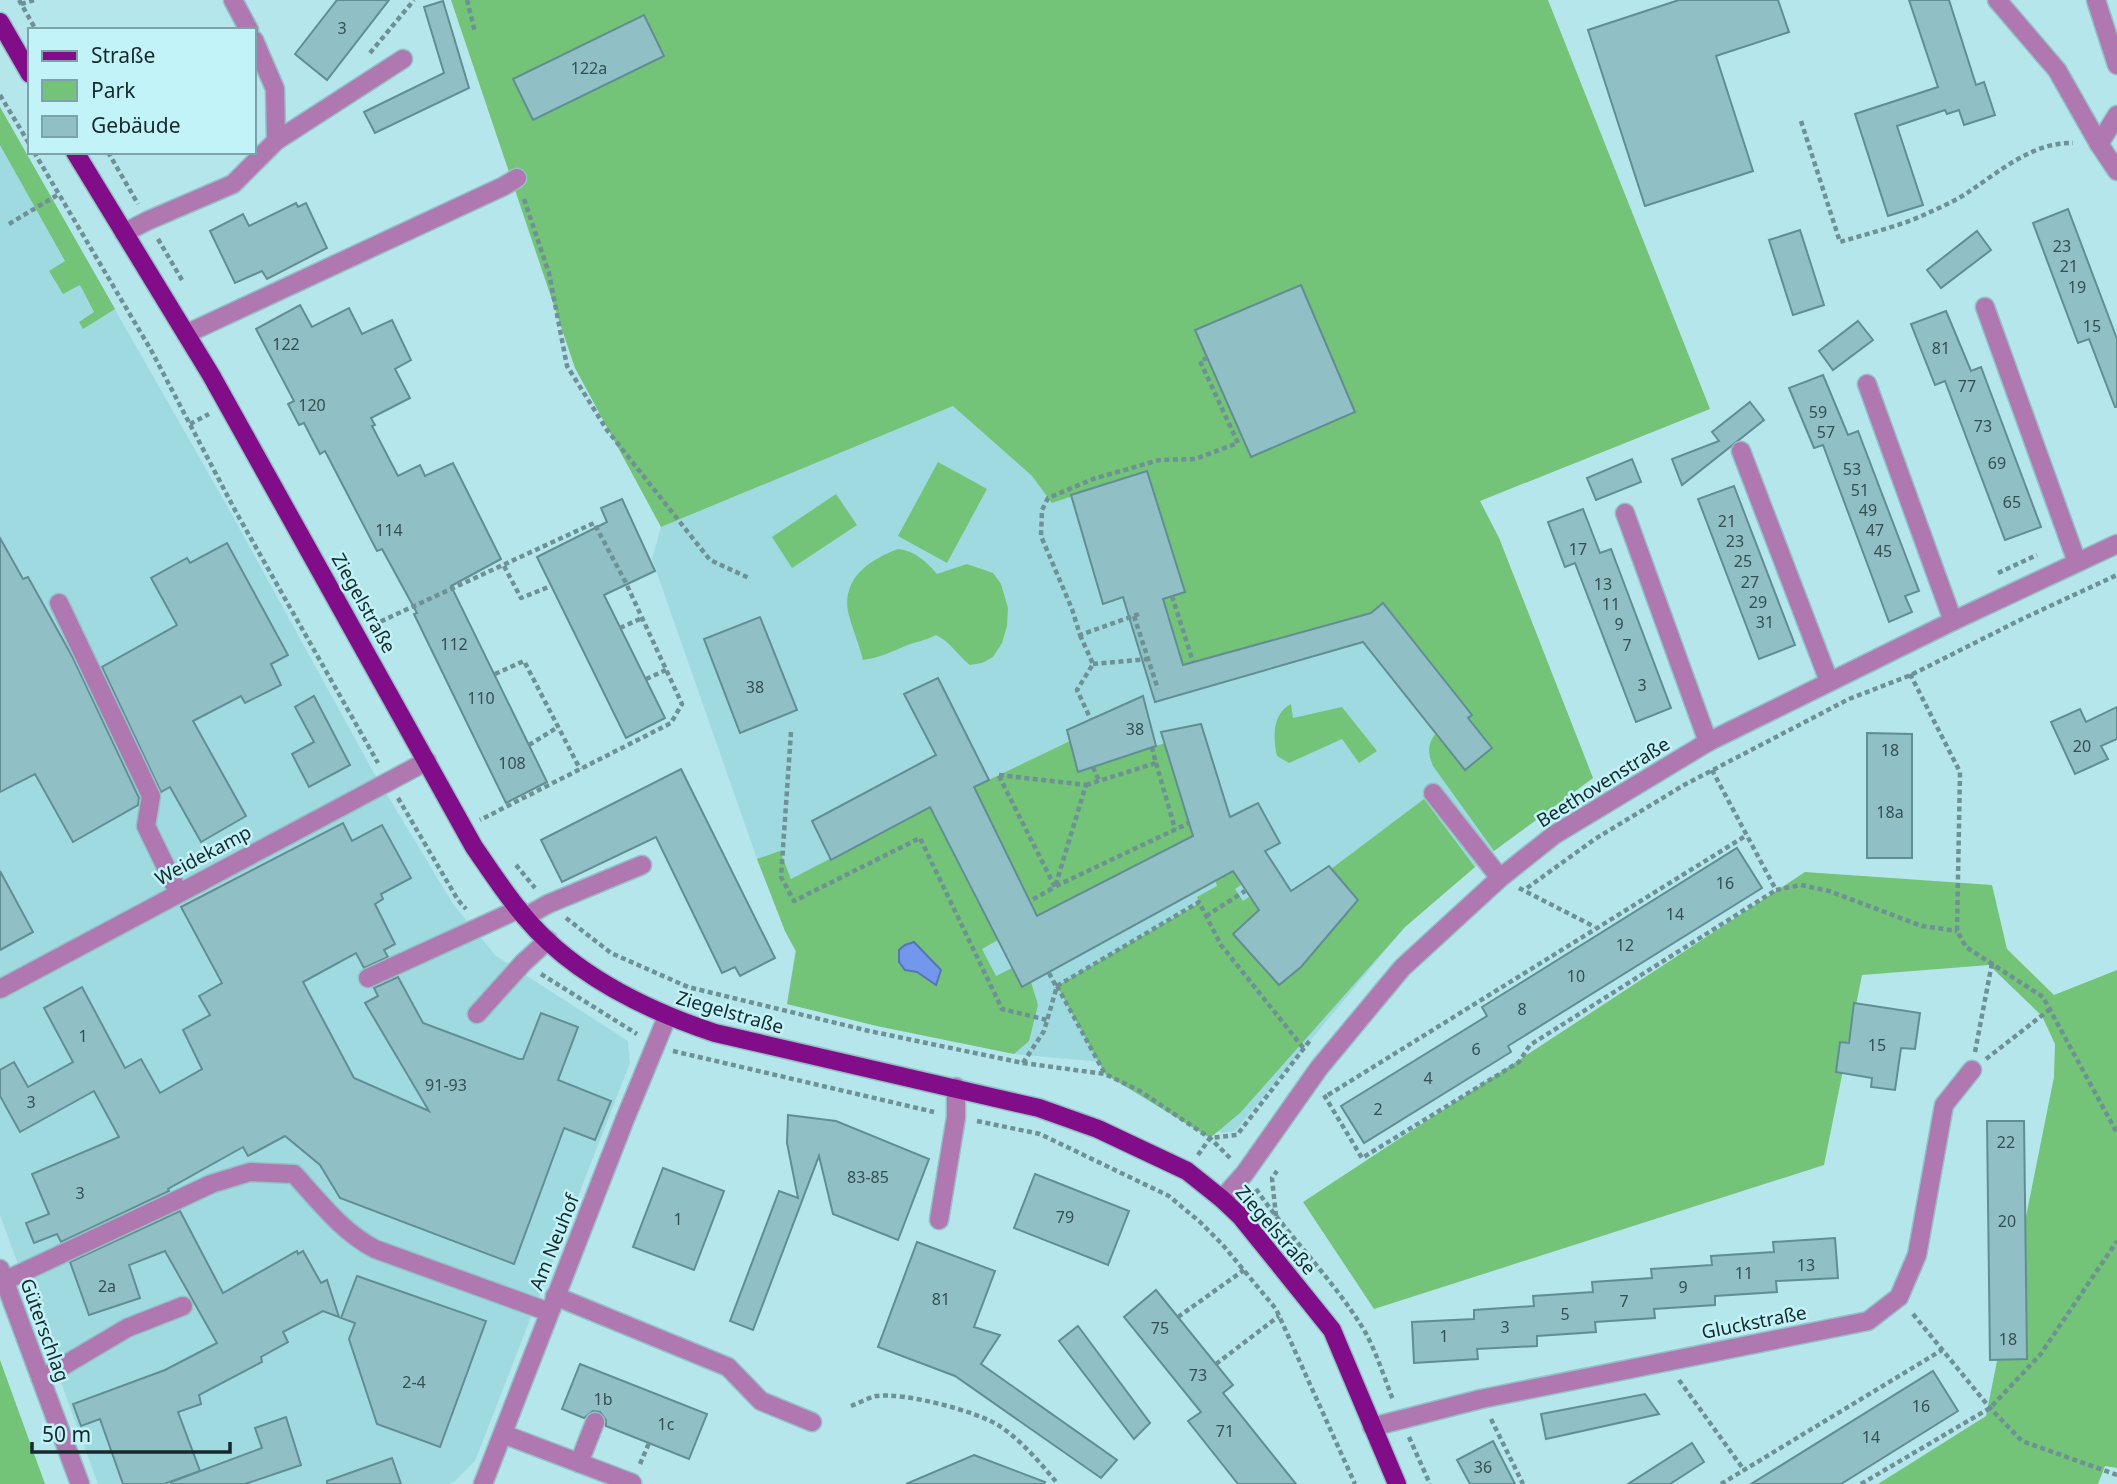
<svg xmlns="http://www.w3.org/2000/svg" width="2117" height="1484" viewBox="0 0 2117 1484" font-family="'Noto Sans',sans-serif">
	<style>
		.built { fill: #a0dae1 }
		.green { fill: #73c378 }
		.water { fill: #7297ed; stroke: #5676b3; stroke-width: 2 }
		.building { fill: #90c0c5; stroke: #608e93; stroke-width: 2 }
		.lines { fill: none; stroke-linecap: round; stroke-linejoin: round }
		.minor-casing { stroke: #95c0c5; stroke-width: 21 }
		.major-casing { stroke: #95c0c5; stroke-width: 21 }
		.path { stroke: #6e9195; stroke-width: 4.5; stroke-dasharray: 5 3.5; stroke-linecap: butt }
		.minor { stroke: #af78b1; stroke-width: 18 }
		.major { stroke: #810d88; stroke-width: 18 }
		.labels { text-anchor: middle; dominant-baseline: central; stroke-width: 5; stroke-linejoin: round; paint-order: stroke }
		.number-label { font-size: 16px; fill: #344f52 }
		.street-label { font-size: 19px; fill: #16292b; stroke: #c2f3f9 }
	</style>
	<rect width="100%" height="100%" fill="#b5e6ec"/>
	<g class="built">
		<path d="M0 108 226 504 374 773 453 904 496 956 628 1041 630 1063 475 1461 454 1482 449 1484H98L0 1215Z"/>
		<path d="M953 406 1480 501 1499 538 1593 778 1503 843 1405 927 1235 1131 1222 1133 1114 1063 1014 1054 877 1026 787 1004 795 951 785 931 757 859 652 559 661 527Z"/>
	</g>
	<g class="green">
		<path d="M451 0H1548L1710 409 1480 501 1499 538 1593 778 1494 851 1433 766C1428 754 1427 745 1435 734L1465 770 1491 748 1468 718 1471 714 1383 603 1352 630 1345 620 1183 665 1163 599 1185 591 1147 471 1052 503 1032 476 953 406 661 527 575 368Z"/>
		<path d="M0 107 115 309 83 329 79 322 94 312 80 285 63 294 49 271 65 261 0 145Z"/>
		<path d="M938 462 987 489 947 563 898 536Z"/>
		<path d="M836 494 857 525 792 568 772 537Z"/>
		<path d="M898 549C915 551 926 561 937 574L967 564 993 573 1001 584 1008 608 1007 626 1002 643 993 657 982 663 970 665C957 655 951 642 936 635 925 641 914 642 903 647 889 653 878 658 863 660 859 644 852 628 848 612 842 577 871 559 898 549Z"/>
		<path d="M1291 704 1293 718 1342 707 1377 751 1359 763 1342 739 1289 763 1277 756C1273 737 1272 714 1291 704Z"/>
		<path d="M1070 741 1078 772 1165 743 1193 836 1037 916 974 787Z"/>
		<path d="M1424 799 1475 867 1405 927 1240 1113 1210 1138 1105 1074 1057 986 1199 903 1197 897 1217 886 1215 880 1233 871 1241 885 1235 889 1243 901 1249 897 1260 911 1280 985 1301 967 1358 901 1331 869Z"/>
		<path d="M930 807 998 940 982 949 996 976 1012 968 1022 987 1031 982 1038 1005 1029 1041 1014 1054 877 1026 787 1004 796 951 785 931 757 859 780 851 791 879Z"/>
		<path d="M1805 872 1992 885 2007 949 2054 995 2117 970V1468L2105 1466 2098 1484H1878L1986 1416 2054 1077 2055 1044 2042 1016 1989 965 1862 975 1824 1165 1374 1309 1303 1202Z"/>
		<path d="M0 1360 45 1484H0Z"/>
	</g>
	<path class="water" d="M914 942 941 970 936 985 917 972 905 970 899 962V950L905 945Z"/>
	<g class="building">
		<path d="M337 0H389L327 80 295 54Z"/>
		<path d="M1679 0H1778L1789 32 1716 56 1753 171 1645 206 1588 30Z"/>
		<path d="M1909 0H1949L1976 85 1984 82 1995 115 1964 125 1959 110 1947 114 1945 110 1897 126 1923 205 1888 216 1855 114 1938 87Z"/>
		<path d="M443 1 469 88 375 133 364 112 444 73 424 7Z"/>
		<path d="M644 15 664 56 533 120 513 79Z"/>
		<path d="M296 203 298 207 306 203 327 248 267 279 262 271 235 283 210 231 243 214 249 226Z"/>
		<path d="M2068 209 2117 339V407H2115L2089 339 2078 343 2033 223Z"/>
		<path d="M1800 230 1824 305 1793 315 1769 240Z"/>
		<path d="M1977 231 1991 250 1941 288 1927 270Z"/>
		<path d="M1301 285 1355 412 1251 457 1195 330Z"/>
		<path d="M300 305 312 327 349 308 362 334 392 320 411 360 395 369 410 398 371 418 375 425 372 426 398 476 420 465 425 476 453 463 501 559 451 586 547 782 506 803 414 614 417 613 382 549 377 551 325 451 320 454 304 423 299 425 288 404 294 401 256 329Z"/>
		<path d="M1946 311 1971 371 1981 367 2041 527 2005 540 1945 381 1935 385 1911 324Z"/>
		<path d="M1858 321 1873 340 1833 370 1819 351Z"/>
		<path d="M1823 375 1848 435 1858 431 1919 591 1905 596 1912 612 1889 622 1823 445 1814 448 1789 388Z"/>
		<path d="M1750 402 1764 420 1682 485 1672 459 1719 441 1712 432Z"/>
		<path d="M1632 459 1641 482 1596 500 1587 478Z"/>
		<path d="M1147 471 1185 592 1163 599 1183 665 1371 613 1383 603 1472 715 1468 718 1492 748 1465 770 1363 642 1155 702 1123 597 1103 604 1071 495Z"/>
		<path d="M1734 486 1795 645 1759 659 1698 499Z"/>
		<path d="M622 499 655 571 604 595 665 718 626 738 537 557 607 522 601 508Z"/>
		<path d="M1583 509 1600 553 1611 549 1671 708 1636 722 1575 563 1565 567 1548 522Z"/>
		<path d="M0 538 23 579 28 577 73 658 139 798 138 805 73 842 35 774 0 792Z"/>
		<path d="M227 543 288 655 271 664 281 685 245 703 241 696 193 721 246 816 201 842 170 787 161 792 102 667 177 625 151 578 187 558 190 563Z"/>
		<path d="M760 617 797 710 740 733 704 639Z"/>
		<path d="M938 678 989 780 974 787 1037 916 1193 836 1161 732 1201 724 1230 817 1258 803 1280 843 1265 851 1291 891 1329 866 1358 900 1301 967 1279 985 1233 934 1259 910 1233 871 1022 987 930 807 831 860 812 821 936 755 904 694Z"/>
		<path d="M314 696 350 765 309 787 292 754 314 742 295 707Z"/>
		<path d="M1143 696 1156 746 1078 772 1067 730Z"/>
		<path d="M2117 707V739L2101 746 2108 759 2075 774 2051 722 2080 709 2086 722Z"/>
		<path d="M1867 733 1912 734V858H1867Z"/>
		<path d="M681 769 775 958 740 976 735 967 722 973 656 837 562 882 541 840Z"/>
		<path d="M343 823 352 841 382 825 411 878 381 894 383 899 375 904 395 944 384 950 388 957 364 968 356 953 303 982 354 1078 429 1111 365 1003 378 996 374 988 398 977 423 1023 519 1059H523L541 1013 578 1027 558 1080 611 1101 595 1140 564 1128 514 1264 340 1198 320 1165 285 1136 248 1156 243 1147 168 1189 169 1191 61 1242 57 1234 34 1243 26 1223 49 1214 32 1174 119 1137 94 1091 20 1132 0 1096V1070L14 1062 28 1087 73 1062 44 1008 82 987 125 1068 141 1059 160 1093 202 1069 183 1030 210 1015 199 996 222 983 181 907Z"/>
		<path d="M1737 848 1762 888 1508 1046 1511 1052 1364 1143 1341 1106 1487 1016 1482 1007Z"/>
		<path d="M0 871 33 932 0 950Z"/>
		<path d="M1854 1003 1920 1013 1915 1049 1901 1048 1895 1090 1871 1087 1872 1078 1836 1072 1840 1042 1849 1043Z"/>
		<path d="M788 1115 836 1121 929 1159 898 1240 833 1214 819 1156 753 1330 730 1321 779 1191 798 1198 787 1143Z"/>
		<path d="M1987 1121H2024L2027 1359 1990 1360Z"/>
		<path d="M663 1168 724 1191 694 1270 633 1247Z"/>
		<path d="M1035 1174 1129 1211 1108 1265 1014 1228Z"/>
		<path d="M180 1211 223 1293 297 1251 298 1254 303 1251 321 1283 327 1280 339 1317 323 1311 283 1332 288 1342 261 1357 262 1362 199 1395 201 1404 178 1412 200 1471 164 1484H123L100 1419 81 1426 73 1404 165 1370 217 1343 165 1251 129 1265 140 1298 89 1315 70 1262Z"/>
		<path d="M1835 1238 1838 1278 1776 1281 1777 1292 1715 1296V1305L1654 1309 1655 1318 1595 1322 1596 1332 1537 1336V1346L1477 1349 1478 1359 1414 1363 1412 1322 1474 1319V1310L1534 1306 1533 1296 1593 1292 1592 1282 1652 1278 1651 1269 1712 1265 1711 1256 1774 1252 1773 1242Z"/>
		<path d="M917 1242 995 1271 974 1327 1000 1335 981 1364 1117 1460 1101 1478 955 1376 878 1347Z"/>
		<path d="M357 1276 486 1321 440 1447 377 1424 349 1339 355 1323 341 1318Z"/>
		<path d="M1156 1290 1233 1385 1223 1393 1296 1484H1238L1188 1421 1201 1412 1124 1317Z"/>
		<path d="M1078 1326 1150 1423 1134 1439 1059 1341Z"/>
		<path d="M580 1364 707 1414 689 1459 606 1426V1420L600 1412 593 1411 584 1418 562 1409Z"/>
		<path d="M1933 1371 1958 1411 1841 1484H1751Z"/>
		<path d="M1645 1394 1659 1414 1546 1439 1541 1414Z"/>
		<path d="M286 1417 301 1465 245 1484H171V1482L262 1448 255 1428Z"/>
		<path d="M1493 1441 1515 1484H1470L1457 1460Z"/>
		<path d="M1692 1443 1704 1462 1670 1484H1628Z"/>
		<path d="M974 1455 1045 1482 1044 1484H906Z"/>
		<path d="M392 1458 401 1484H327V1481Z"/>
	</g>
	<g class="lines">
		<g class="minor-casing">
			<g id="minor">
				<path d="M233 0 249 30"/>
				<path d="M1997 0 2057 70 2099 144 2117 171"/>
				<path d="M2096 0 2117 65"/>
				<path d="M276 141 403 59"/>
				<path d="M2099 144 2117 115"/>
				<path d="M124 233 147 221 233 184 276 141 275 89 254 40"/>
				<path d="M1985 307 2077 562"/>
				<path d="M186 334 504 186 517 178"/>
				<path d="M1867 384 1953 621"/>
				<path d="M1741 451 1829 681"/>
				<path d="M1625 513 1708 742"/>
				<path d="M59 603 151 796 146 826 178 892"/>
				<path d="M1433 793 1500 878"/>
				<path d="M525 917 548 904 642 865"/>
				<path d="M368 978 519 909"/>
				<path d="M0 989 427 761"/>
				<path d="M477 1014 523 963 548 940"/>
				<path d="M1222 1199 1245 1173 1319 1068 1402 968 1500 878 1554 835 1708 742 1953 621 2117 544"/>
				<path d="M939 1220 956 1117V1087"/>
				<path d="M0 1269 80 1484"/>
				<path d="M4 1281 211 1184 250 1172 294 1174C319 1201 342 1232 375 1249L549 1312"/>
				<path d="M555 1296 728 1367 761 1401 812 1422"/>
				<path d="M41 1379 127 1328 183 1306"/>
				<path d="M1372 1427 1481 1399 1868 1321 1899 1297 1917 1255 1944 1105 1972 1070"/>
				<path d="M503 1434 632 1483"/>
				<path d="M579 1463 595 1422"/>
				<path d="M483 1484 625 1119 667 1017"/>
			</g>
		</g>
		<g class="major-casing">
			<g id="major">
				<path d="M0 22 30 74"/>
				<path d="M75 152 211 375 474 847C490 870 506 895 524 916 571 973 646 1010 715 1033L1039 1108 1098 1129 1187 1171 1222 1199 1241 1217 1332 1330 1397 1484"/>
			</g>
		</g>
		<g class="path">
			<path d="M19 0 36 30"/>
			<path d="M467 0 475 32"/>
			<path d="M21 4 34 0"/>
			<path d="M370 53 414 0"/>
			<path d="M0 95 30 145"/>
			<path d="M1801 121 1840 242C1869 233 1901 226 1928 213 1941 207 1955 201 1967 193 1999 172 2032 142 2073 143"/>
			<path d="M34 152 151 350 236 512 378 763"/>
			<path d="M108 152 138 204"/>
			<path d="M524 199 549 273 567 366 607 430 710 560 749 578"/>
			<path d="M9 224 59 194"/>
			<path d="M158 239 182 280"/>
			<path d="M190 424 209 414"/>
			<path d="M504 566 521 598 551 586"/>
			<path d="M1998 573 2037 555"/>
			<path d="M1172 596 1193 662"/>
			<path d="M1139 614 1080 635 1072 609 1041 536 1042 510 1048 498 1093 479 1128 469 1159 460 1195 459 1238 443 1200 361 1207 358"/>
			<path d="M1134 616 1158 689"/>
			<path d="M373 625 594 523 625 581 682 704 671 723 480 820"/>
			<path d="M620 628 642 618"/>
			<path d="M1080 635 1093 664 1077 690 1091 720"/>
			<path d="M1093 664 1148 659"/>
			<path d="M495 674 524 661 580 769"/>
			<path d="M1910 674 1960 772 1957 931 1966 947 2043 997 2117 1133"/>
			<path d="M646 679 666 670"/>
			<path d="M791 732 781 877 794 901 920 838 1002 1009 1047 1020"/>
			<path d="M529 745 558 727"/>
			<path d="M1156 763 1175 829"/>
			<path d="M1093 767 1099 781"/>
			<path d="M1712 770 1776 890 1801 885 1829 891 1922 926 1957 931"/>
			<path d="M999 775 1086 785 1055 887"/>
			<path d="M999 776 1055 887 1030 901"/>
			<path d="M1086 785 1156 763 1152 748"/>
			<path d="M398 798 458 900 466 909"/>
			<path d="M516 865 535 888"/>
			<path d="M1056 886 1189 823"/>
			<path d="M1519 888 1595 927"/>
			<path d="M1527 888 1595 839 1684 785 1849 699 1911 675 2022 619 2117 575"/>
			<path d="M1206 916 1245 891"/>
			<path d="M566 918 611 953 688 987 869 1031 1023 1063 1105 1074 1140 1091 1210 1138 1230 1158"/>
			<path d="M1049 973 1057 988"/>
			<path d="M541 974 637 1034"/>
			<path d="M1057 986 1105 1074"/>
			<path d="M673 1051 934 1112"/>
			<path d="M1975 1052 1992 963"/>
			<path d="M1986 1059 2049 1010"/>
			<path d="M1023 1063 1044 1031 1057 986 1199 902 1221 945 1305 1050"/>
			<path d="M1324 1095 1362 1158 1519 1062 1530 1045 1776 890"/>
			<path d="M1328 1095 1747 835"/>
			<path d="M977 1121 1040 1134 1169 1196 1200 1222 1222 1244 1276 1309 1355 1484"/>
			<path d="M1198 1155 1210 1138 1237 1135 1311 1039"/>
			<path d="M1256 1189C1290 1238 1333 1279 1364 1330 1376 1351 1384 1377 1393 1400"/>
			<path d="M1276 1216 1272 1178 1277 1171"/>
			<path d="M1913 1314 1990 1408 2022 1441 2117 1475"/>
			<path d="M1178 1317 1244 1270"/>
			<path d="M1216 1364 1279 1316"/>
			<path d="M1679 1380 1744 1470"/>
			<path d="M851 1406C859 1403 868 1398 876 1396 903 1392 978 1411 1001 1427 1023 1442 1041 1464 1058 1484"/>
			<path d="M1491 1419 1523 1484"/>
			<path d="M1409 1437 1430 1484"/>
			<path d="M640 1464 649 1443"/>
			<path d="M1721 1484 1942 1350"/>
			<path d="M1861 1484 1990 1408 2040 1355 2117 1241"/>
		</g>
		<use href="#minor" class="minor"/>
		<use href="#major" class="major"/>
	</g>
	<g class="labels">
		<g class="number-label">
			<text x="342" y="28">3</text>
			<text x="589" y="68">122a</text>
			<text x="2062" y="246">23</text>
			<text x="2069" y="266">21</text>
			<text x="2077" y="287">19</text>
			<text x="2092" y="326">15</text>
			<text x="286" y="344">122</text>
			<text x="1941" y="348">81</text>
			<text x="1967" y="386">77</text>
			<text x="312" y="405">120</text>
			<text x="1818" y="412">59</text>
			<text x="1983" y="426">73</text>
			<text x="1826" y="432">57</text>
			<text x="1997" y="463">69</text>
			<text x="1852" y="469">53</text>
			<text x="1860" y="490">51</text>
			<text x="2012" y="502">65</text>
			<text x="1868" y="510">49</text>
			<text x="1727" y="521">21</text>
			<text x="389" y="530">114</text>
			<text x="1875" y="530">47</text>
			<text x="1735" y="541">23</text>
			<text x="1578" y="549">17</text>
			<text x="1883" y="551">45</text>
			<text x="1743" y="561">25</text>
			<text x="1750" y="582">27</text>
			<text x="1603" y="584">13</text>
			<text x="1758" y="602">29</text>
			<text x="1611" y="604">11</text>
			<text x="1765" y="622">31</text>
			<text x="1619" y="624">9</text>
			<text x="454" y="644">112</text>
			<text x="1627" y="645">7</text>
			<text x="1642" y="685">3</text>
			<text x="755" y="687">38</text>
			<text x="481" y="698">110</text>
			<text x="1135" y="729">38</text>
			<text x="2082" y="746">20</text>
			<text x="1890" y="750">18</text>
			<text x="512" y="763">108</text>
			<text x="1890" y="812">18a</text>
			<text x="1725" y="883">16</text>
			<text x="1675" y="914">14</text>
			<text x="1625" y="945">12</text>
			<text x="1576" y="976">10</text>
			<text x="1522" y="1009">8</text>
			<text x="83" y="1036">1</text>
			<text x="1877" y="1045">15</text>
			<text x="1476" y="1049">6</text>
			<text x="1428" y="1078">4</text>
			<text x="446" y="1085">91-93</text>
			<text x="31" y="1102">3</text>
			<text x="1378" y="1109">2</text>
			<text x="2006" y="1142">22</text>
			<text x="868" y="1177">83-85</text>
			<text x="80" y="1193">3</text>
			<text x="1065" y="1217">79</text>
			<text x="678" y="1219">1</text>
			<text x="2007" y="1221">20</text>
			<text x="1806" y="1265">13</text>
			<text x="1744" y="1273">11</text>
			<text x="107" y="1286">2a</text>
			<text x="1683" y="1287">9</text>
			<text x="941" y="1299">81</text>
			<text x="1624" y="1301">7</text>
			<text x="1565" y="1314">5</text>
			<text x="1505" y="1327">3</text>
			<text x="1160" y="1328">75</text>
			<text x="1444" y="1336">1</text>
			<text x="2008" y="1339">18</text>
			<text x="1198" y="1375">73</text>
			<text x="414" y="1382">2-4</text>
			<text x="603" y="1399">1b</text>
			<text x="1921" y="1406">16</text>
			<text x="666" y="1424">1c</text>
			<text x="1225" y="1431">71</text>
			<text x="1871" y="1437">14</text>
			<text x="1483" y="1467">36</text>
		</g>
		<g class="street-label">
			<text transform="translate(364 603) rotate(61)">Ziegelstraße</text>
			<text transform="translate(1603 782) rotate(-32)">Beethovenstraße</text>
			<text transform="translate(203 855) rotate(-28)">Weidekamp</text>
			<text transform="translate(730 1012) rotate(16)">Ziegelstraße</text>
			<text transform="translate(1276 1230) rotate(49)">Ziegelstraße</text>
			<text transform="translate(554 1242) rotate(-68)">Am Neuhof</text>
			<text transform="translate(1754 1322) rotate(-11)">Gluckstraße</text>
			<text transform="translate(45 1330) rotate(70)">Güterschlag</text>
		</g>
	</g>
	<rect x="28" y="28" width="228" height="126" fill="#c2f3f9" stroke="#7da2a7" stroke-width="2"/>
	<rect x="42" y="51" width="35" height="10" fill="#810d88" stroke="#7da2a7" stroke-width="2"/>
	<text x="91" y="63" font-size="21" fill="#16292b">Straße</text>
	<rect x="42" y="80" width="35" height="21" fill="#73c378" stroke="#7da2a7" stroke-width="2"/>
	<text x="91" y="98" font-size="21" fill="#16292b">Park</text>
	<rect x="42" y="116" width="35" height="21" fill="#90c0c5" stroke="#7da2a7" stroke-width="2"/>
	<text x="91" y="133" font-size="21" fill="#16292b">Gebäude</text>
	<path d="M32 1442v10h198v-10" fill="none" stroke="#16292b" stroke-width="3.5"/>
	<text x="42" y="1442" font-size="21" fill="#16292b" stroke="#c2f3f9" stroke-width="5" paint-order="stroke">50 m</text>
</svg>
